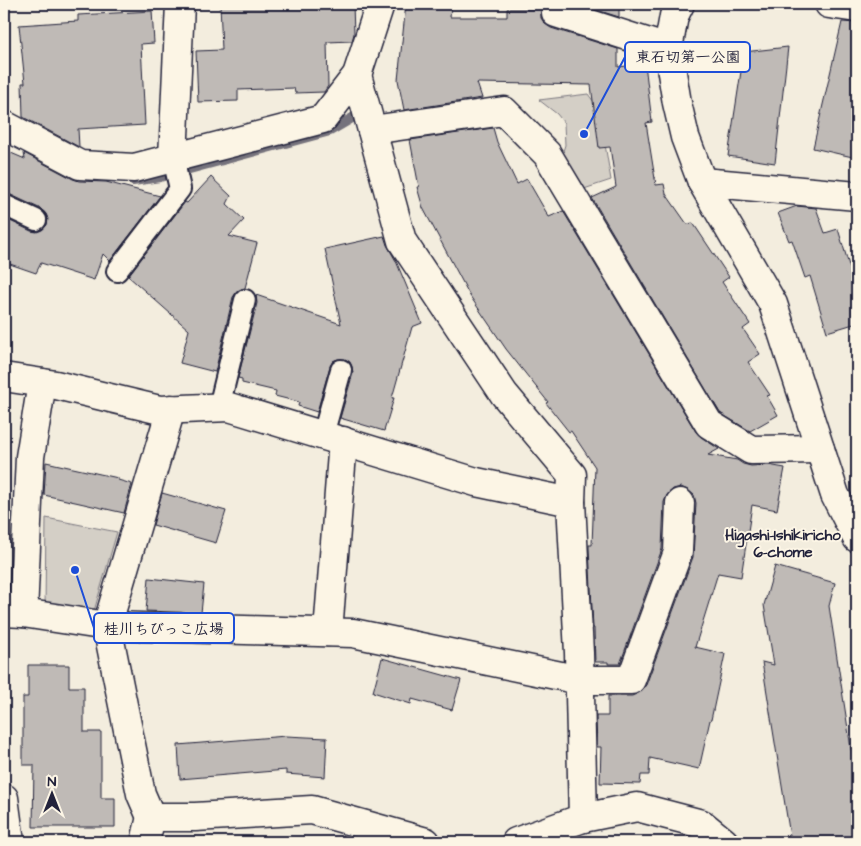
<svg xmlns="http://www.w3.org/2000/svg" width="861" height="846" viewBox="0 0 861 846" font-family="'Architects Daughter','Klee One',sans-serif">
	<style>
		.green { fill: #d4cfc6; stroke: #7b7880 }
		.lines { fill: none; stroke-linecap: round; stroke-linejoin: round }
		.stream { stroke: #75727b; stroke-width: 10 }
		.building { fill: #bfbab6; stroke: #22223b }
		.service-casing { stroke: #22223b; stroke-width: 24 }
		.minor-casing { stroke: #22223b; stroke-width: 31 }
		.tertiary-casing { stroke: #22223b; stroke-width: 31 }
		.service { stroke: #fcf5e5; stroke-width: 20 }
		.minor { stroke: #fcf5e5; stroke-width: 28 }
		.tertiary { stroke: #fcf5e5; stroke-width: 28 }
		.labels { text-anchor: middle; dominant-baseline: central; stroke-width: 4; stroke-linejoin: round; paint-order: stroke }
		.neighbourhood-label { font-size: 15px; font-weight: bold; fill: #22223b; stroke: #fcf5e5 }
		.leader { fill: none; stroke: #1d4ed8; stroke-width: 2 }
		.callout-dot { fill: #1d4ed8; stroke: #fcf5e5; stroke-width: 2 }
		.callout { fill: #fcf5e5; stroke: #1d4ed8; stroke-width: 2 }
		.callout-label { font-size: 15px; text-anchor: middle; font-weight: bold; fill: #22223b }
	</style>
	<rect width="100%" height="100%" fill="#f3edde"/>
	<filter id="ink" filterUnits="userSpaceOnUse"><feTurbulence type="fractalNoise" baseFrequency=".02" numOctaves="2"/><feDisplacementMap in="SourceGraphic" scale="10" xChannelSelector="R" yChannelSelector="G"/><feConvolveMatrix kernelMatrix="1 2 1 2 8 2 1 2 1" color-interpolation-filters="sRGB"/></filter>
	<g filter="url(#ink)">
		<g class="green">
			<path d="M588 94 599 109 611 180 578 191 560 160 565 145 564 123 557 114 539 100Z"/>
			<path d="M46 518 117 532 94 611 45 608Z"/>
		</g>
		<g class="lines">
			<path class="stream" d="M133 181 160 177 330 131 354 117"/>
		</g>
		<g class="building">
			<path d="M220 4H353L354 34 352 41 327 42 328 86 324 92 295 93 294 88 238 90V101L198 102 196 51 222 50Z"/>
			<path d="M406 4 451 9 450 17H507V9H538L539 4H542L541 10V18L545 24 551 28 618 49V67L645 64 652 122 646 123 656 185 664 184 666 194 687 224 693 223 729 277 722 282 750 324 743 329 760 354 748 362 770 395 767 396 778 415 750 431 720 413 592 198 616 187 610 147 599 148 591 85 477 83 482 98 404 110 398 80Z"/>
			<path d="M578 4H619V17Z"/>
			<path d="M152 11 154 43 141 44 145 125 78 129 79 147 23 117 22 83H25L19 25 78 21V15Z"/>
			<path d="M842 22 857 23V158L813 148Z"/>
			<path d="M788 47 775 163 728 156 744 52Z"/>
			<path d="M493 128 497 142 517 184 527 179 549 217 563 211 696 432 701 437 719 449 708 455 737 460 743 464 751 466 768 465 785 468 777 510 752 505 741 577 718 573 695 647 725 654 711 720H710L699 769 650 758 649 775H641L640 784 600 783 601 747H597L596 716H608V696H632L640 692 646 685 693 557 696 503 694 495 688 490 681 487 673 489 667 495 664 502 662 549 620 664H608V662H595L594 628H593L589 548V545H592L595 467 571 431 569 432 546 403 548 402 506 349 470 296 423 208 417 187H419L410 140Z"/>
			<path d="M4 150 25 159 24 153 73 179 79 181 106 182 160 196 110 261 103 254 94 280 41 263 36 273 4 262V218L31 231 37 232 43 229 47 225 48 219 46 214 41 209 9 194 4 193Z"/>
			<path d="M211 177 231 196 227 204 244 220 229 236 257 243 245 288 241 289 237 292 233 297 215 372 180 363 189 330 128 276 185 202 187 203Z"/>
			<path d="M797 206 816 208 825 233 838 229 857 292V323L827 332 810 276 805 278 792 240 789 241 778 213Z"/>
			<path d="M384 236 387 245 396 261 422 323 412 327 392 398H394L384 431 340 418 353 373 352 367 350 362 345 359H338L333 361 330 366 317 412 298 406 299 402 275 396 276 391 242 383V379L238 378 257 303 256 295 341 324 325 249Z"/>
			<path d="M46 462 118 478V480L132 484 124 513 44 495Z"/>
			<path d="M162 493 226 511 216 543 153 525Z"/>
			<path d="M775 566 835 583 829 606 857 787V842H791L762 662 774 665 764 605Z"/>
			<path d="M149 578 204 584 201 613 146 611Z"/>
			<path d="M382 658 461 680 452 710 412 699 411 704 373 692Z"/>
			<path d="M28 665H69V687H84V732H101V798H115V827H33L34 765H23V697H28Z"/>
			<path d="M286 736 327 738 325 777 286 774V770L180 779 178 745Z"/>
		</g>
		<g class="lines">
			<g class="service-casing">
				<g id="service">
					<path d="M4 205 36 220"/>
					<path d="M117 271 180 189 173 158"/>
					<path d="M219 407 245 300"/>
					<path d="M323 435 341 370"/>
				</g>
			</g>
			<g class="minor-casing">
				<g id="minor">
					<path d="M558 4 556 13 668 49"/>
					<path d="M829 4 857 8"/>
					<path d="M357 75 402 241 504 394 572 475 571 502 579 653 583 818"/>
					<path d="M4 125 80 165 134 168 323 119 357 75 380 4"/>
					<path d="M372 130 504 111 547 154 709 424 751 450 820 449"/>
					<path d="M173 158 180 4"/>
					<path d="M702 182 857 196"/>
					<path d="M4 377 56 385 160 410 229 407 476 482 571 502"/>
					<path d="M4 612 23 613 107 626 353 633 580 680H631L678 552 680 503"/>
					<path d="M23 613 30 457 42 383"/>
					<path d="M328 632 343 441"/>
					<path d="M4 798 10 842"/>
					<path d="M151 817 141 794 107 626 171 409"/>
					<path d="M145 842 151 817H195L312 810 426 842"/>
					<path d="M516 842 583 818 637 807 702 824 724 842"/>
				</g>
			</g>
			<g class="tertiary-casing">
				<path id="tertiary" d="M680 4 674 16 668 49 677 103 685 137 702 182 773 304 835 495 857 538"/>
			</g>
			<use href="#service" class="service"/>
			<use href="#minor" class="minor"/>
			<use href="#tertiary" class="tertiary"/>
		</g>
	</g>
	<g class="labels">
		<g class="neighbourhood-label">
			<text x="783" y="535">Higashi-Ishikiricho<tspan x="783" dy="17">6-chome</tspan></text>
		</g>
	</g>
	<path class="leader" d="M584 134L625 57M75 570L94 628"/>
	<g class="callout-dot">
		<circle cx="584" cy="134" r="5"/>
		<circle cx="75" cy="570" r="5"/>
	</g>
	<g class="callout">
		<rect x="625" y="42" width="125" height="30" rx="5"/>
		<rect x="94" y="613" width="140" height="30" rx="5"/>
	</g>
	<g class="callout-label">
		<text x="688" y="62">東石切第一公園</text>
		<text x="164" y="634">桂川ちびっこ広場</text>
	</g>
	<rect width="861" height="846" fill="none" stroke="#fcf5e5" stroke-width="20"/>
	<rect x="10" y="10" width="841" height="826" fill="none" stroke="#22223b" stroke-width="2" filter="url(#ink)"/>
	<g transform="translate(52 794)" stroke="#fcf5e5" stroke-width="4" paint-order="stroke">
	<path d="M0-4L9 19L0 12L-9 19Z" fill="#22223b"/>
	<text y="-8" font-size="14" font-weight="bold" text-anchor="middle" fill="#22223b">N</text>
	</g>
</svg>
